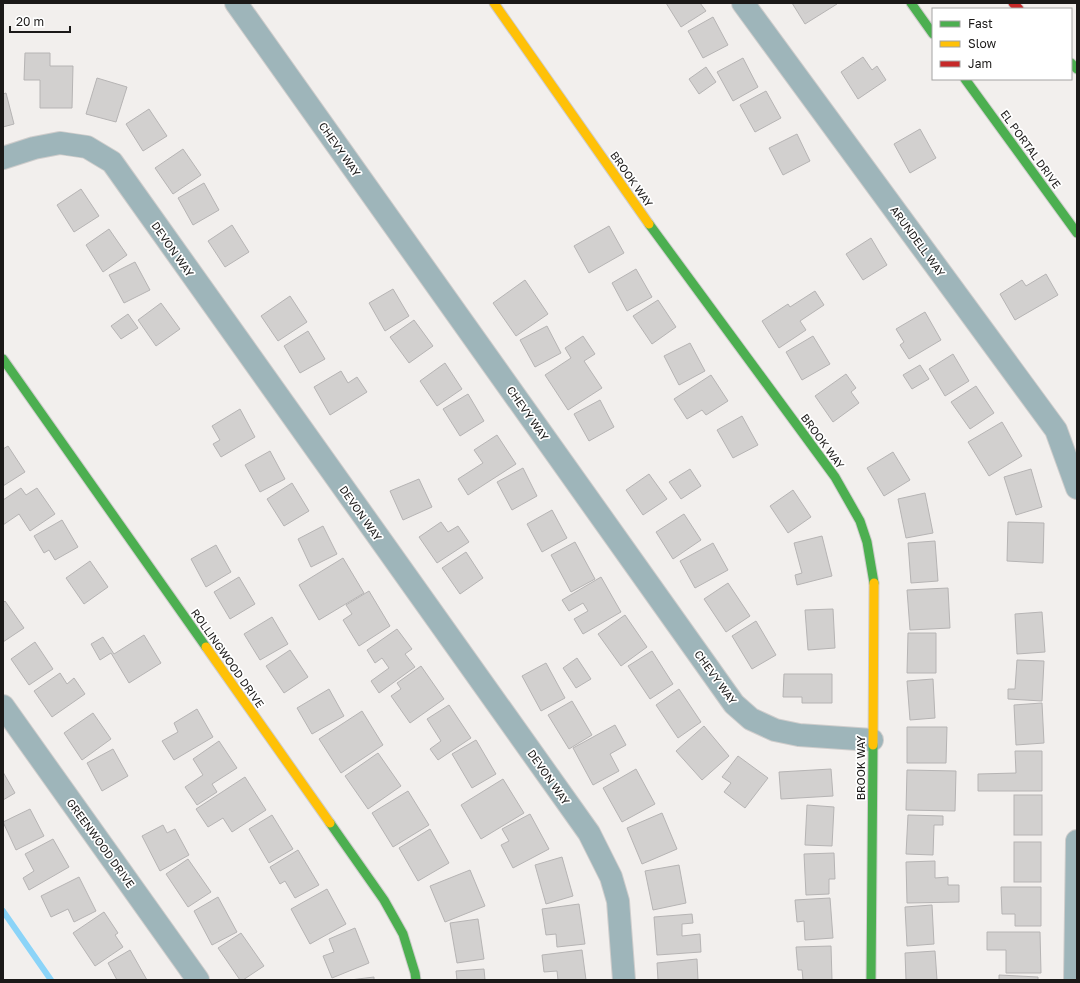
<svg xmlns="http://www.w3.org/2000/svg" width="1080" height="983" viewBox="0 0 1080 983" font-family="'Golos Text',sans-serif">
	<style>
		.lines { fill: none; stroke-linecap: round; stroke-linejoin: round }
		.stream { stroke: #8bd4f8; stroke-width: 6 }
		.building { fill: #d2d0cf; stroke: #b6b4b4 }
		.street-casing { stroke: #cfcdcc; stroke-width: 24 }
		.fast-casing { stroke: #cfcdcc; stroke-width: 11 }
		.slow-casing { stroke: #cfcdcc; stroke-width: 11 }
		.jam-casing { stroke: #cfcdcc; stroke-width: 11 }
		.street { stroke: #9eb5ba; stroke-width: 22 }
		.fast { stroke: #4caf50; stroke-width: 9 }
		.slow { stroke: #ffc107; stroke-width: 9 }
		.jam { stroke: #c62828; stroke-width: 9 }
		.labels { text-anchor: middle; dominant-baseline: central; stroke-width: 3.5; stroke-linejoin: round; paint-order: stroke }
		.street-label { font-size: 11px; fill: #1b1918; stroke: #fff }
	</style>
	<rect width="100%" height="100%" fill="#f2efed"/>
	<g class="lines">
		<path class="stream" d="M3 911 51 980"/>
	</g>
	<g class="building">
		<path d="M666 3H700L706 11 681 27Z"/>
		<path d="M792 3H837V4L805 24Z"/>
		<path d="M713 17 728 45 703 58 688 31Z"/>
		<path d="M25 53H50V66H73L72 108H40V80H24Z"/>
		<path d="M863 57 872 70 877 66 886 80 858 99 841 72Z"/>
		<path d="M743 58 758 87 733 101 717 72Z"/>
		<path d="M706 67 716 82 699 94 689 79Z"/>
		<path d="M97 78 127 87 116 122 86 114Z"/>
		<path d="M766 91 781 118 755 132 740 105Z"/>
		<path d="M6 93 14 124 3 127V94Z"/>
		<path d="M149 109 167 136 143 151 126 124Z"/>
		<path d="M920 129 936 158 910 173 894 144Z"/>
		<path d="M797 134 810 161 783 175 769 148Z"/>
		<path d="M183 149 201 175 173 194 155 168Z"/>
		<path d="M204 183 219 210 193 225 178 198Z"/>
		<path d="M81 189 99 216 74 232 57 205Z"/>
		<path d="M232 225 249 252 225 267 208 241Z"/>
		<path d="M609 226 624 253 589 273 574 246Z"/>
		<path d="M109 229 127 255 103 272 86 245Z"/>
		<path d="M871 238 887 265 863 280 846 254Z"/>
		<path d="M135 262 150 290 124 303 109 275Z"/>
		<path d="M636 269 652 297 627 311 612 283Z"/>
		<path d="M1046 274 1058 295 1015 320 1000 294 1022 280 1026 286Z"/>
		<path d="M525 280 548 314 516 336 493 303Z"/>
		<path d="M393 289 409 316 385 331 369 303Z"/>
		<path d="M815 291 824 305 800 321 806 330 779 348 762 321 788 304 790 307Z"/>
		<path d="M290 296 307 322 278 341 261 316Z"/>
		<path d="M658 300 676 327 652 344 633 316Z"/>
		<path d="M161 303 180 329 156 346 138 320Z"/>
		<path d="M925 312 941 340 909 359 900 345 904 342 896 329Z"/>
		<path d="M128 314 138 328 121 339 111 326Z"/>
		<path d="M414 320 433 346 409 363 390 337Z"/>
		<path d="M547 326 561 353 535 367 520 340Z"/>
		<path d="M308 331 325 359 300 373 284 346Z"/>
		<path d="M583 336 595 354 584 361 602 388 568 410 545 375 571 358 565 348Z"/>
		<path d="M813 336 830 364 802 380 786 352Z"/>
		<path d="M690 343 705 371 679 385 664 356Z"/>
		<path d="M953 354 969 381 945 396 929 369Z"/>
		<path d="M445 363 462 389 437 406 420 381Z"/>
		<path d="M920 365 929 379 912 389 903 375Z"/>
		<path d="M341 371 348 383 357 377 367 392 330 415 314 387Z"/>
		<path d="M846 374 856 388 851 392 859 403 833 422 815 396Z"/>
		<path d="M711 375 728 401 706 415 702 410 687 419 674 399Z"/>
		<path d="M976 386 994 413 970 429 951 402Z"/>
		<path d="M468 394 484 421 460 436 443 409Z"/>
		<path d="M600 400 614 427 589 441 574 414Z"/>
		<path d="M240 409 255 437 221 457 213 444 220 440 212 426Z"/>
		<path d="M742 416 758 445 733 458 717 430Z"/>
		<path d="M1002 422 1022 456 989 476 968 442Z"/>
		<path d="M497 435 516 464 468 495 458 479 483 463 474 450Z"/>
		<path d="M8 446 25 472 3 486V449Z"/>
		<path d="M270 451 285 479 260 492 245 465Z"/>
		<path d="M893 452 910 480 884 496 867 468Z"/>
		<path d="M523 468 537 496 512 510 497 482Z"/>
		<path d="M690 469 701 486 681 499 669 482Z"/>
		<path d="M1031 469 1042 507 1016 515 1004 477Z"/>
		<path d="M649 474 667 499 643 515 626 490Z"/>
		<path d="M419 479 432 507 403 520 390 491Z"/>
		<path d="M292 483 309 511 284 526 267 499Z"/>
		<path d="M21 488 26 495 37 488 55 514 30 531 19 514 3 525V500Z"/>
		<path d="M793 490 811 517 788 533 770 506Z"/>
		<path d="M925 493 933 533 906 538 898 499Z"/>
		<path d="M552 510 567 538 542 552 527 524Z"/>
		<path d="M684 514 701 540 673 559 656 532Z"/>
		<path d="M62 520 78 547 55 560 49 550 44 553 34 536Z"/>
		<path d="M441 522 448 532 458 526 469 542 437 563 419 537Z"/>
		<path d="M1008 522 1044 523 1043 563 1007 561Z"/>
		<path d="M323 526 337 554 311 567 298 539Z"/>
		<path d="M822 536 832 576 797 585 795 575 802 573 794 543Z"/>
		<path d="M935 541 938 581 911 583 908 543Z"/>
		<path d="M575 542 595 579 571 592 551 555Z"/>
		<path d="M713 543 728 570 695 588 680 561Z"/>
		<path d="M216 545 231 572 206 587 191 559Z"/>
		<path d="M466 552 483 578 460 594 442 568Z"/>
		<path d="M343 558 364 593 319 620 299 585Z"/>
		<path d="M90 561 108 587 84 604 66 578Z"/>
		<path d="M239 577 255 604 230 619 214 592Z"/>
		<path d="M601 577 621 612 583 634 574 619 588 611 583 603 569 611 562 600Z"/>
		<path d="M728 583 750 616 726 632 704 599Z"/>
		<path d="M948 588 950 628 910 630 907 590Z"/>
		<path d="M369 591 390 626 359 646 343 620 352 614 346 605Z"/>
		<path d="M5 601 24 628 3 642V603Z"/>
		<path d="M833 609 835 648 808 650 805 610Z"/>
		<path d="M1042 612 1045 652 1017 654 1015 614Z"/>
		<path d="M625 615 647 647 621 666 598 634Z"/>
		<path d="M272 617 288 644 260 660 244 634Z"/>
		<path d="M756 621 776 655 752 669 732 636Z"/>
		<path d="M397 629 412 649 405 654 415 667 379 693 371 681 389 668 382 658 375 663 367 650Z"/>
		<path d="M908 633H936V673H907Z"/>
		<path d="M144 635 161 663 129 683 111 653 100 660 91 644 103 637 114 654Z"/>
		<path d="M35 642 53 669 29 685 11 659Z"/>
		<path d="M290 650 308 677 284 693 266 666Z"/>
		<path d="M652 651 673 684 650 699 628 666Z"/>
		<path d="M577 658 591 679 576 688 563 668Z"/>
		<path d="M1017 660 1044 661 1042 701 1008 699V689H1015Z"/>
		<path d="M546 663 565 698 541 711 522 676Z"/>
		<path d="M421 666 444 699 410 723 391 696 401 689 397 683Z"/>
		<path d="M60 673 67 684 74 678 85 694 52 717 34 691Z"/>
		<path d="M784 674H832V703H802V697H783Z"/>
		<path d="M933 679 935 718 910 720 907 681Z"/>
		<path d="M329 689 344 716 312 734 297 708Z"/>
		<path d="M679 689 701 722 678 738 656 705Z"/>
		<path d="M572 701 592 735 569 749 548 715Z"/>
		<path d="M1042 703 1044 743 1016 745 1014 705Z"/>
		<path d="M449 705 471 738 438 760 430 749 441 741 427 719Z"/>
		<path d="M197 709 213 737 174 760 162 741 178 732 174 723Z"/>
		<path d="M362 711 383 745 341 773 319 739Z"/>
		<path d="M93 713 111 739 82 760 64 733Z"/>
		<path d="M615 725 626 745 610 754 619 771 593 785 573 748Z"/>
		<path d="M704 726 729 756 702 780 676 751Z"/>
		<path d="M907 727H947L946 763H907Z"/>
		<path d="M476 740 496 774 472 788 452 754Z"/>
		<path d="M219 741 237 768 212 784 217 792 197 805 185 787 203 775 193 759Z"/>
		<path d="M113 749 128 776 102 791 87 763Z"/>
		<path d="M1015 751H1042V791H978V774L1016 773Z"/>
		<path d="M378 753 401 786 368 809 345 776Z"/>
		<path d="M738 756 768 778 745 808 724 792 731 783 722 777Z"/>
		<path d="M636 769 655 804 622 822 603 788Z"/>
		<path d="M831 769 833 796 781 799 779 772Z"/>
		<path d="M907 770 956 771 955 811 906 810Z"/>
		<path d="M3 772 15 793 3 800Z"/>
		<path d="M245 777 266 810 232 832 223 818 208 827 196 809Z"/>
		<path d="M503 779 524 813 481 839 461 805Z"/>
		<path d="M408 791 429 825 393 847 372 813Z"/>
		<rect x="1014" y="795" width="28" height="40"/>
		<path d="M807 805 834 807 832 846 805 845Z"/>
		<path d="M30 809 44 836 16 850 3 822Z"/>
		<path d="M662 813 677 849 642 864 627 828Z"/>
		<path d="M530 814 549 849 513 868 501 845 509 841 502 829Z"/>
		<path d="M272 815 293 849 269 863 249 829Z"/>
		<path d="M908 815 943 816V825H934L933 855 906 854Z"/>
		<path d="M163 825 167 833 175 829 189 855 160 871 142 836Z"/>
		<path d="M430 829 449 863 418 881 399 848Z"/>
		<path d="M53 839 69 867 29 890 23 878 34 871 25 854Z"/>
		<rect x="1014" y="842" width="27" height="40"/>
		<path d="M298 850 319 885 295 898 285 881 280 884 270 867Z"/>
		<path d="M834 853 835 879H829V894L806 895 804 854Z"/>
		<path d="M562 857 573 896 546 904 535 865Z"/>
		<path d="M188 859 211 892 188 907 166 874Z"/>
		<path d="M935 861V878L948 877V885H959V902L907 903 906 862Z"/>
		<path d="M679 865 686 903 653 910 645 871Z"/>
		<path d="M470 870 485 906 445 922 430 886Z"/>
		<path d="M79 877 96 911 74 922 68 909 51 917 41 896Z"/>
		<path d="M1001 887H1041V926H1015V914H1002Z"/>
		<path d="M327 889 346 924 310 944 291 909Z"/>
		<path d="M218 897 237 932 212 945 194 911Z"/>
		<path d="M830 898 833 938 805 940 804 921 797 922 795 900Z"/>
		<path d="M579 904 585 944 557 947 556 934 546 935 542 909Z"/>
		<path d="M932 905 934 944 907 946 905 907Z"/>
		<path d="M104 912 118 933 115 935 123 947 95 966 73 933Z"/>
		<path d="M692 914 693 923 682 924V936L700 934 701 952 657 955 654 917Z"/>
		<path d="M478 919 484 959 457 963 450 923Z"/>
		<path d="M355 928 369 963 332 978 323 956 334 952 329 939Z"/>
		<path d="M987 932H1040L1041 973H1006V950H987Z"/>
		<path d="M241 933 264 966 243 980H240L218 948Z"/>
		<path d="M831 946 832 980H803L802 970H798L796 947Z"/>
		<path d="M130 950 147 980H117L108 963Z"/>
		<path d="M582 950 586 980H558L557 971 544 972 542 955Z"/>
		<path d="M935 951 937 980H906L905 953Z"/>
		<path d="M697 959 698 980H658L657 963Z"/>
		<path d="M484 969 485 980H457L456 971Z"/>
		<path d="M999 975 1038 977V980H999Z"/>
		<path d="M374 977V980H350Z"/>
	</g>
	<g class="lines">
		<g class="street-casing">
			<g id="street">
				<path d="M236 3 734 704 751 719 775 730 799 735 872 740"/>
				<path d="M743 3 1056 430 1077 488"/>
				<path d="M3 158 34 148 60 143 87 147 112 162 589 833 611 877 618 901 624 980"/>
				<path d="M3 706 198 980"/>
				<path d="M1075 980 1077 841"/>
			</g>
		</g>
		<g class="fast-casing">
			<g id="fast">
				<path d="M911 3 933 34"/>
				<path d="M1071 63 1077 69"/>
				<path d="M965 79 1077 233"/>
				<path d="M649 224 835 477 860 521 867 542 874 583"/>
				<path d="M3 359 206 647"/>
				<path d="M330 823 384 900 403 934 415 973 416 980"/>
				<path d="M871 980 873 745"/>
			</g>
		</g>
		<g class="slow-casing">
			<g id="slow">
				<path d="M494 3 649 224"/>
				<path d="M206 647 330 823"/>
				<path d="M873 745 874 583"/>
			</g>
		</g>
		<g class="jam-casing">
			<path id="jam" d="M1013 3 1019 9"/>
		</g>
		<use href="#street" class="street"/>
		<use href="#fast" class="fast"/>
		<use href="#slow" class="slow"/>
		<use href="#jam" class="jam"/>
	</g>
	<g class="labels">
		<g class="street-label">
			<text transform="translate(340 149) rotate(55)">CHEVY WAY</text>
			<text transform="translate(1031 149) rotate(54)">EL PORTAL DRIVE</text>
			<text transform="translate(632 179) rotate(55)">BROOK WAY</text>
			<text transform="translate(918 241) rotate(54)">ARUNDELL WAY</text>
			<text transform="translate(173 249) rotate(55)">DEVON WAY</text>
			<text transform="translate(528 413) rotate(55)">CHEVY WAY</text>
			<text transform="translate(823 441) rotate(54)">BROOK WAY</text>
			<text transform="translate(361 513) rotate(55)">DEVON WAY</text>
			<text transform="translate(228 658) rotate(55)">ROLLINGWOOD DRIVE</text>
			<text transform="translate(716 677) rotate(54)">CHEVY WAY</text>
			<text transform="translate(860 768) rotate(-90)">BROOK WAY</text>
			<text transform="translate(549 777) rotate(55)">DEVON WAY</text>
			<text transform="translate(101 843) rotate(54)">GREENWOOD DRIVE</text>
		</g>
	</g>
	<rect width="1080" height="983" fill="none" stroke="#1b1918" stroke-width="8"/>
	<rect x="932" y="8" width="140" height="72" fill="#ffffff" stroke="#a4a3a3"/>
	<rect x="940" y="21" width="20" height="6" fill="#4caf50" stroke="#a4a3a3"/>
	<text x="968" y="28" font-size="12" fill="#1b1918">Fast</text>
	<rect x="940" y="41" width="20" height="6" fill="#ffc107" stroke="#a4a3a3"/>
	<text x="968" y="48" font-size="12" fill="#1b1918">Slow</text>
	<rect x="940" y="61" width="20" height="6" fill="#c62828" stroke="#a4a3a3"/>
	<text x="968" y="68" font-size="12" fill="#1b1918">Jam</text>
	<path d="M10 26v6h60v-6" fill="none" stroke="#1b1918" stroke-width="2"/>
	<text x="16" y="26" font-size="12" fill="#1b1918" stroke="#ffffff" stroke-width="3" paint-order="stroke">20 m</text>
</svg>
